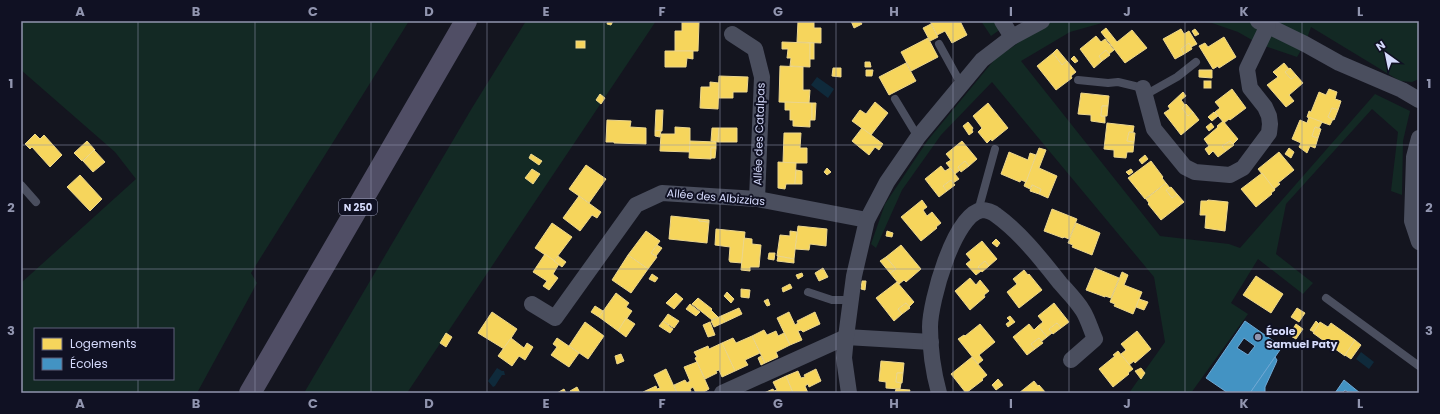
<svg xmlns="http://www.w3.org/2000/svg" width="1440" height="414" viewBox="0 0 1440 414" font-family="Poppins,sans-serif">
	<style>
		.green { fill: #132924; fill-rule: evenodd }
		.water { fill: #0f2a3b }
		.homes { fill: #f6d55c; stroke: #ecd68c }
		.schools { fill: #4393c3; stroke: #6fa8d4; fill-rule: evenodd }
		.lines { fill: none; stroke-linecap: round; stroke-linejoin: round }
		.service { stroke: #4a4e5e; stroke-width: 8 }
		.minor { stroke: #4a4e5e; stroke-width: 16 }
		.primary { stroke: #504e65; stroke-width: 22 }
		.grid { fill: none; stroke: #9195af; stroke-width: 1; stroke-opacity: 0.55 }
		.poi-dot { fill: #9195af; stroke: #101123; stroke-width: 1.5 }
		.labels { text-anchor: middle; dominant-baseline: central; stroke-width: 4; stroke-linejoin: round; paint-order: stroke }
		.shield { fill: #101123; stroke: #9a9ebb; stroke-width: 1 }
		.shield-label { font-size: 10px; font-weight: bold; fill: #d5dafc }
		.street-label { font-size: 11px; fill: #d5dafc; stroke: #101123 }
		.poi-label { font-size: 11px; font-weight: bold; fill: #d5dafc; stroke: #101123; text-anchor: start }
		.neatline { fill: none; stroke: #9195af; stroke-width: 1.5 }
		.grid-label { font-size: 13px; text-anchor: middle; font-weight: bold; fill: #9195af }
	</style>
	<rect width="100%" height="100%" fill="#14151f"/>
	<g class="green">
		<path d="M21 21H409L251 273 257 283 197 393H21V283L136 179 115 152 21 70ZM35 329H173V379H35Z"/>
		<path d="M526 21H656L407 393H304L472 108Z"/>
		<path d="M981 21H1012L991 36Z"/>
		<path d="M1021 21H1109L1070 32 1021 61 1160 236 1229 244 1240 248 1375 94 1410 111 1403 141 1402 195 1391 191 1398 132 1372 109 1286 204 1276 254 1313 283 1303 294 1258 259 1231 303 1248 314 1191 393H1129L1165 342 1154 277 992 82 941 135 902 190 876 248 871 244 885 204 928 140 995 59 1028 36Z"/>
		<path d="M1196 21H1419V79L1412 82 1400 81 1311 27 1305 44 1297 57 1259 44 1238 32 1212 23Z"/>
	</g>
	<g class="water">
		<path d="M817 77 834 89 828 98 811 85Z"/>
		<path d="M1361 352 1374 362 1369 369 1356 359Z"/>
		<path d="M497 368 502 371H504L505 375H502L495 386 493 387 488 381Z"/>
	</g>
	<g class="homes">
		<path d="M608 21H613L611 25 607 24Z"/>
		<path d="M798 21H814V28H821V43L797 42Z"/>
		<path d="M851 21H860L862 24 854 28Z"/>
		<path d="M930 21H960L967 35 952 43 945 31 937 35Z"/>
		<path d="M682 22H699L698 51H675V31H682Z"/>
		<path d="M931 24 938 37 930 41 923 28Z"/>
		<path d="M1106 28 1117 42 1132 30 1147 48 1125 63 1101 32Z"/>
		<path d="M1181 29 1184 34 1189 31 1197 44 1191 47 1189 43 1181 49 1184 54 1175 59 1163 39Z"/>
		<path d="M1195 29 1199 34 1195 36 1192 31Z"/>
		<path d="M1096 36 1101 42 1105 39 1114 50 1109 54 1106 50 1099 56 1102 61 1094 68 1080 49Z"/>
		<path d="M1224 37 1236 57 1219 68 1218 66 1213 69 1199 46 1205 43 1208 47Z"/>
		<path d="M928 38 938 57 911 71 901 52Z"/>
		<rect x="576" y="41" width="9" height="7"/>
		<path d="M782 42 810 43V67L790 66 791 58H787L788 49H782Z"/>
		<rect x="810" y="43" width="4" height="16"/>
		<path d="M1189 43 1192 49 1184 54 1181 49Z"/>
		<path d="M1057 49 1067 61 1062 65 1053 53Z"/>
		<path d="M1106 50 1110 55 1102 61 1099 56Z"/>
		<path d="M665 51H693V59L687 58 686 67H665Z"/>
		<path d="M1053 53 1062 65 1067 61 1076 72 1071 76 1072 78 1056 90 1037 66Z"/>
		<path d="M1074 56 1078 61 1075 63 1071 59Z"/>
		<path d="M865 62H870L871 67H865Z"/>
		<path d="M906 63 916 81 889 95 879 77Z"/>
		<path d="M1284 63 1289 69 1285 72 1291 79 1296 75 1303 83 1289 95 1294 101 1286 107 1267 85 1278 77 1273 72Z"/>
		<path d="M780 66 803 67V90H810L809 103 779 102Z"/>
		<path d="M833 68H841V77L832 76Z"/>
		<path d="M1290 68 1296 75 1291 79 1285 72Z"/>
		<path d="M866 70H873L872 76H866Z"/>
		<path d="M1199 70H1212V78L1199 77Z"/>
		<path d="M719 76 748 77 747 92H733V98H718Z"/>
		<rect x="1204" y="81" width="7" height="7"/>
		<path d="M710 82 719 83 718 109 700 108 701 87H710Z"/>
		<path d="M1232 89 1246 108 1230 120 1229 119 1224 123 1215 112 1220 108 1215 102Z"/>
		<path d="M1329 89 1337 92 1335 99 1341 101 1338 110 1332 108 1328 117 1333 119 1330 125 1307 117 1309 111 1311 112 1319 92 1326 95Z"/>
		<path d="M1183 92 1186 96 1181 100 1185 105 1182 108 1188 116 1193 112 1199 120 1181 135 1164 113 1170 109 1168 106Z"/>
		<path d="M1081 93 1109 96 1108 106H1102L1101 116H1105V123L1091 121V115L1078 114Z"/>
		<path d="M600 94 605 98 601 104 596 100Z"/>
		<path d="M785 102 812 103V120H810V127L793 126V120H790V110H785Z"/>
		<path d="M875 102 888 113 871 135 852 121 860 110 866 114Z"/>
		<path d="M812 103H816L815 120H812Z"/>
		<path d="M988 103 1008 128 992 141 991 139 987 143 978 132 982 128 973 116Z"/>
		<path d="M1186 104 1193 112 1188 116 1182 108Z"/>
		<path d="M1102 106H1108L1107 116H1101Z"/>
		<path d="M1332 108 1338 110 1334 120 1328 117Z"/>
		<path d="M656 110H663L662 131H655Z"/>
		<path d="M1214 112 1218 116 1212 121 1208 117Z"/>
		<path d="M1309 117 1322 122 1319 128 1315 127 1312 136 1318 138 1315 148 1310 146 1307 153 1299 147 1301 143 1292 139 1300 120 1307 123Z"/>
		<path d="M607 120 631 121 630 127 646 128V144L614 143V142H606Z"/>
		<path d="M1223 121 1238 139 1233 144 1230 141 1222 146 1226 151 1218 157 1213 151 1209 155 1205 149 1209 146 1204 139 1218 127 1217 126Z"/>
		<path d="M968 122 973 128 972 130 973 132 969 135 963 126Z"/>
		<path d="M1107 123 1134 126 1133 132H1129L1127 141 1134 142 1133 152H1127L1126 158 1114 157V150L1104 149Z"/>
		<path d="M1211 123 1214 127 1209 131 1206 127Z"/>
		<path d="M675 127 690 128V152L660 151 661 134H675Z"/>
		<path d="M1315 127 1321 129 1318 138 1312 136Z"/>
		<path d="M712 128H719L718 142 711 141Z"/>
		<path d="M719 128H737V142H718Z"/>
		<path d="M862 128 883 144 879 150 875 147 869 155 852 141Z"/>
		<path d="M661 130 660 137 655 136V131Z"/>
		<path d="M1129 132 1135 133 1134 142 1127 141Z"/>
		<path d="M784 133H801L800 148H807V163H783Z"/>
		<path d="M35 134 40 139 44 135 62 155 50 167 32 147 30 149 25 144Z"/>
		<path d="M87 141 95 150 82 161 74 153Z"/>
		<path d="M690 141 716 142V148H711V159L689 158Z"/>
		<path d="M962 141 977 159 969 166 965 161 958 167 960 170 955 174 946 163 951 160 946 154Z"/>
		<path d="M1230 141 1234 145 1226 151 1222 146Z"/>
		<path d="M711 148H716L715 158H711Z"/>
		<path d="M1039 148 1046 150 1039 168 1057 176 1048 198 1039 194 1041 189 1032 185 1030 189 1024 186Z"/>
		<path d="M1289 148 1294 152 1291 158 1285 154Z"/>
		<path d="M94 150 105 162 93 172 83 161Z"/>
		<path d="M1009 152 1028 160 1030 153 1036 155 1026 182 1021 180 1020 182 1001 174Z"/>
		<path d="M1279 152 1294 170 1278 183 1280 184 1274 189 1258 169Z"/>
		<path d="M531 154 542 161 539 165 529 158Z"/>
		<path d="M1145 155 1148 159 1142 164 1139 160Z"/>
		<path d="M965 161 969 166 961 172 958 167Z"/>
		<path d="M1151 161 1163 177 1162 178 1166 183 1145 199 1128 178Z"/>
		<path d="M778 162 796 163 795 184H786L785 189 778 188Z"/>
		<path d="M586 165 606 179 589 203 569 189Z"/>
		<path d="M941 166 945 171 950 168 959 179 953 183 951 180 943 186 947 191 939 197 925 179Z"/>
		<path d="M827 168 831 172 827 175 824 172Z"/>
		<path d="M532 169 540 174 533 184 525 178Z"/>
		<path d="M1131 169 1133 172 1129 175 1126 172Z"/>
		<path d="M796 170 802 171V184H795Z"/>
		<path d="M1262 173 1275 190 1271 193 1272 194 1256 207 1241 189Z"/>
		<path d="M80 175 102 199 90 211 67 187Z"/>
		<path d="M951 180 955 185 947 191 943 186Z"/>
		<path d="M1166 183 1170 188 1166 190 1172 198 1177 194 1184 202 1161 220 1148 204 1149 203 1146 199Z"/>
		<path d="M1032 185 1041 189 1039 194 1030 191Z"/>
		<path d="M1171 187 1177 194 1172 198 1166 190Z"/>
		<path d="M579 196 601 212 597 218 592 215 580 231 563 218Z"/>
		<path d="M922 200 927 207 923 210 927 216 932 212 941 223 936 227 937 228 921 241 901 217Z"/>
		<path d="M1208 200 1228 202 1225 231 1205 228 1206 215H1200L1201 201H1207Z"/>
		<path d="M1052 209 1077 219 1069 239 1064 237 1063 238 1044 231Z"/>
		<path d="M671 216 699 219V221L709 222 707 243 669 239Z"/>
		<path d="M699 219 709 220V222L699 221Z"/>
		<path d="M552 223 572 237 554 261 535 248Z"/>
		<path d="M1076 223 1100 233 1092 255 1072 247 1073 245 1068 243Z"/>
		<path d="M798 226 827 229 826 246 810 244 809 250 795 249Z"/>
		<path d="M716 229 745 232 742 263 730 262 729 260 730 247 715 245Z"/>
		<path d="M646 231 660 241 651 253 657 257 648 269 628 255Z"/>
		<path d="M790 231 797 232 794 259 777 256 780 235 790 236Z"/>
		<path d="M887 231 893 233 892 237 886 236Z"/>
		<path d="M744 238 752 239V244L761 245 759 267H750V271L741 270Z"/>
		<path d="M996 239 1000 243 997 247 992 243Z"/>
		<path d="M982 241 997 259 989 266 985 261 978 267 981 271 976 275 966 264 971 260 966 254Z"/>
		<path d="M657 245 662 248 656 256 651 253Z"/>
		<path d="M901 245 921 269 906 282 904 280 899 284 890 273 896 269 886 257Z"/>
		<path d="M769 253H775L774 260 768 259Z"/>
		<path d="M545 254 559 264 553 274 558 278 549 290 543 286 547 281 533 272Z"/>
		<path d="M628 255 648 269 631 293 612 280Z"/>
		<path d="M558 256 566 262 562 267 554 261Z"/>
		<path d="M778 256 794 259V263L777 261Z"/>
		<path d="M886 257 896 269 890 273 880 261Z"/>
		<path d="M985 261 989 266 982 272 978 267Z"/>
		<path d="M823 268 828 277 819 281 815 273Z"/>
		<path d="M1095 268 1119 278 1111 298 1105 296V297L1086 290Z"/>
		<path d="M1024 270 1028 275 1029 274 1042 290 1019 308 1007 292 1017 284 1013 279Z"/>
		<path d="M1122 272 1128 275 1124 285 1142 292 1133 314 1114 306 1115 304 1110 302Z"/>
		<path d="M802 273 803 276 798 279 796 275Z"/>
		<path d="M652 274 658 278 655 282 649 279Z"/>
		<path d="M1256 276 1283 294 1271 313 1243 295Z"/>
		<path d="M970 278 976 285 980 280 989 291 984 295 985 297 970 310 955 291Z"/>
		<path d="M862 281H866L865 290 861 289Z"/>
		<path d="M897 282 914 302 909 307 906 303 898 309 902 314 894 321 876 298Z"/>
		<path d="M790 284 792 288 783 292 782 288Z"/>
		<path d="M741 289 750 290 749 298 741 297Z"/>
		<path d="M727 292 734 299 731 303 724 296Z"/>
		<path d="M616 293 629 303 626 307 632 311 618 331 599 317Z"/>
		<path d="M676 293 683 299 674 309 666 303Z"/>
		<path d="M698 298 712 309 711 310 718 317 712 320 692 304Z"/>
		<path d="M768 299 770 305 767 306 764 301Z"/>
		<path d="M1139 299 1148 302 1144 310 1136 307Z"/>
		<path d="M906 303 910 308 902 314 898 309Z"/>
		<path d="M1054 303 1069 322 1061 328 1057 323 1049 329 1052 333 1047 337 1038 326 1043 322 1038 316Z"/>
		<path d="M690 304 700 312 696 316 686 309Z"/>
		<path d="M595 306 603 311 599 317 591 312Z"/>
		<path d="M739 308 742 314 725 322 721 316Z"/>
		<path d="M1297 308 1305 313 1299 322 1291 317Z"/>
		<path d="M492 312 517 329 504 349 478 333Z"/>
		<path d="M789 312 795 325 798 323 797 321 815 312 820 324 803 332 801 330 798 331 802 340 790 345 777 318Z"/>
		<path d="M668 314 679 321 674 328 663 321Z"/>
		<path d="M721 316 725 322 714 327 711 321Z"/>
		<path d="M1010 316 1015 322 1008 327 1006 324 1010 321 1007 318Z"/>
		<path d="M626 318 635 324 626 337 618 331Z"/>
		<path d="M663 321 673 329 670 333 659 326Z"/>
		<path d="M1316 321 1319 324 1314 332 1310 330Z"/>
		<path d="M585 322 604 336 588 359 569 346Z"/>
		<path d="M710 322 715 335 708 337 703 325Z"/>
		<path d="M1320 322 1328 327 1331 323 1355 340 1345 356 1313 333Z"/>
		<path d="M1057 323 1061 328 1053 334 1049 329Z"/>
		<path d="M980 324 995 342 979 355 983 360 978 364 958 339 964 335 965 336Z"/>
		<path d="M1029 324 1034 330 1038 326 1047 337 1042 341 1039 338 1031 344 1035 349 1027 355 1013 337Z"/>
		<path d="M1296 324 1303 329 1296 339 1289 335Z"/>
		<path d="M764 330 767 335 776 331 778 336 784 333 790 345 776 352 778 357 765 363 752 336Z"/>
		<path d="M1137 331 1151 349 1135 363 1134 361 1129 365 1121 354 1126 350 1121 344Z"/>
		<path d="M446 333 452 337 446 347 440 343Z"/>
		<path d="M752 336 760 353 745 360 748 365 735 371 722 343 733 338 736 343Z"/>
		<path d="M511 338 524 348 527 343 533 347 525 360 519 356 512 366 498 356Z"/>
		<path d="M557 338 579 353 569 367 551 355 557 347 553 344Z"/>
		<path d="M1039 338 1043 343 1035 349 1031 344Z"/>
		<path d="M1355 340 1361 345 1351 359 1345 355Z"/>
		<path d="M722 343 735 371 722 377 719 370 716 371 717 373 705 379 695 358 697 357 694 352 708 346 709 349Z"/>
		<path d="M1118 351 1133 369 1128 373 1129 374 1113 387 1099 369 1115 356 1113 355Z"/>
		<path d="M621 354 624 361 617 364 615 356Z"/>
		<path d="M761 356 765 363 761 365 758 358Z"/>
		<path d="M972 357 987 375 982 379 983 380 966 393 951 374Z"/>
		<path d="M881 361 904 363 903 373H897L896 382 901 383 900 389 886 388V382L879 381Z"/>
		<path d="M697 362 709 389 702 393H696L693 387 690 389 691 391 688 393H677L674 385 685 380 687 383 690 381 684 367Z"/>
		<path d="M1141 368 1145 373 1141 379 1135 371Z"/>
		<path d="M666 369 677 393H644L643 392 656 386 657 389 660 388 654 375Z"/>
		<path d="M816 369 821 381 809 387 808 384 805 386 808 393H793L786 376 798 371 801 378 805 377 804 375Z"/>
		<path d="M897 373H903L902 383 896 382Z"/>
		<path d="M786 376 793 393H764L773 389 774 391 777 390 773 382Z"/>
		<path d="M998 379 1003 385 996 390 992 385Z"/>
		<path d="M1034 381 1038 386 1039 385 1046 393H1019Z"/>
		<path d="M577 387 580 393H571L570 391Z"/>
		<path d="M564 389 566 393H557Z"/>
		<path d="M896 389 910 390 909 393H895Z"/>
	</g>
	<g class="schools">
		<path d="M1245 321 1282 347 1250 393H1228L1206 378ZM1244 338 1255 346 1248 355 1237 348Z"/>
		<path d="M1275 357 1277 360 1276 363 1265 387V393H1250Z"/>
		<path d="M1344 380 1360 393H1350L1345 390 1342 393H1335Z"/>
	</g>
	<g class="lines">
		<g class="service">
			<path d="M939 44 961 84"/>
			<path d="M1078 80 1108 83 1118 82 1143 88"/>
			<path d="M1145 95 1177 77 1196 62"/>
			<path d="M895 99 918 137"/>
			<path d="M21 185 36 202"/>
			<path d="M978 211 995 149"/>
			<path d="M808 292 832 300H851"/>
			<path d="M1326 298 1419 366"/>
		</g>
		<g class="minor">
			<path d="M1002 21 1012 37"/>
			<path d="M1258 21 1305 44 1339 63 1402 90 1419 100"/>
			<path d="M732 34 755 49 762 77 757 199"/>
			<path d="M1143 88 1154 129 1185 167 1195 172 1230 175 1243 168 1269 133 1270 124 1269 116 1265 107 1250 88 1247 69 1268 25"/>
			<path d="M1419 138 1414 157 1412 221 1419 242"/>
			<path d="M532 304 555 318 636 205 662 193 757 199 867 220"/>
			<path d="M722 393 846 337 931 342"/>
			<path d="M849 393 844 358 846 337 854 276 867 220 887 182 918 137 982 60 1012 37 1042 21"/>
			<path d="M939 393C933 371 930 350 930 327 930 302 954 214 982 210 986 210 993 212 996 215 1021 233 1041 259 1060 283 1068 292 1077 301 1083 311 1088 319 1091 330 1095 339L1071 360"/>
		</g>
		<path class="primary" d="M250 393 466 21"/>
	</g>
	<path class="grid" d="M138 21V329M255 21V393M371 21V393M487 21V393M604 21V393M720 21V393M836 21V393M953 21V393M1069 21V393M1185 21V393M1302 21V393M21 145H1419M21 269H1419M138 379V393"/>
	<circle class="poi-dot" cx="1258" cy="337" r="4"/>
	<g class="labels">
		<rect class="shield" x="339" y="199" width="38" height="16" rx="3"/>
		<g class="shield-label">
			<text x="358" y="207">N 250</text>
		</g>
		<g class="street-label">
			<text transform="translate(759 134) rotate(-88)">Allée des Catalpas</text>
			<text transform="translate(716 197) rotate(5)">Allée des Albizzias</text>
		</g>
		<g class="poi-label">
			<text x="1266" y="331">École<tspan x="1266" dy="13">Samuel Paty</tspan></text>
		</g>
	</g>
	<rect width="1440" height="414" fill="none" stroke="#101123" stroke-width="44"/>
	<rect x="34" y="328" width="140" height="52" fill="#101123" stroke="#5f617a"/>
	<rect x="42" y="338" width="20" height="12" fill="#f6d55c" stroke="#5f617a"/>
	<text x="70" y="348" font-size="12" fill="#d5dafc">Logements</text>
	<rect x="42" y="358" width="20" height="12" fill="#4393c3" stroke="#5f617a"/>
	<text x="70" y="368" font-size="12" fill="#d5dafc">Écoles</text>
	<g transform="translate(1386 54) rotate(327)" stroke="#101123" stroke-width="3" paint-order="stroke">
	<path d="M0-3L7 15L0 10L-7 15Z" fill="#d5dafc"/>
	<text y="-6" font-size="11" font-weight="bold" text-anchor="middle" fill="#d5dafc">N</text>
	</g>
	<rect x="22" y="22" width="1396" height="370" class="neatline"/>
	<g class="grid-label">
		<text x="80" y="16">A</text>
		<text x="196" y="16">B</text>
		<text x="313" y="16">C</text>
		<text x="429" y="16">D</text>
		<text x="546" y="16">E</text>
		<text x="662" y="16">F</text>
		<text x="778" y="16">G</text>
		<text x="894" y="16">H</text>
		<text x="1011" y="16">I</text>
		<text x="1127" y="16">J</text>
		<text x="1244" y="16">K</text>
		<text x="1360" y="16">L</text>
		<text x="11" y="88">1</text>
		<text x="1429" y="88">1</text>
		<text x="11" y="212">2</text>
		<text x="1429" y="212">2</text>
		<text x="11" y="335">3</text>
		<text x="1429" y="335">3</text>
		<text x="80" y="408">A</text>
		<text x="196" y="408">B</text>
		<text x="313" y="408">C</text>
		<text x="429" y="408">D</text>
		<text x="546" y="408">E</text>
		<text x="662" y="408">F</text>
		<text x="778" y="408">G</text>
		<text x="894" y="408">H</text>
		<text x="1011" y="408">I</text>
		<text x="1127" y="408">J</text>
		<text x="1244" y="408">K</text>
		<text x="1360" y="408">L</text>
	</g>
</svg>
